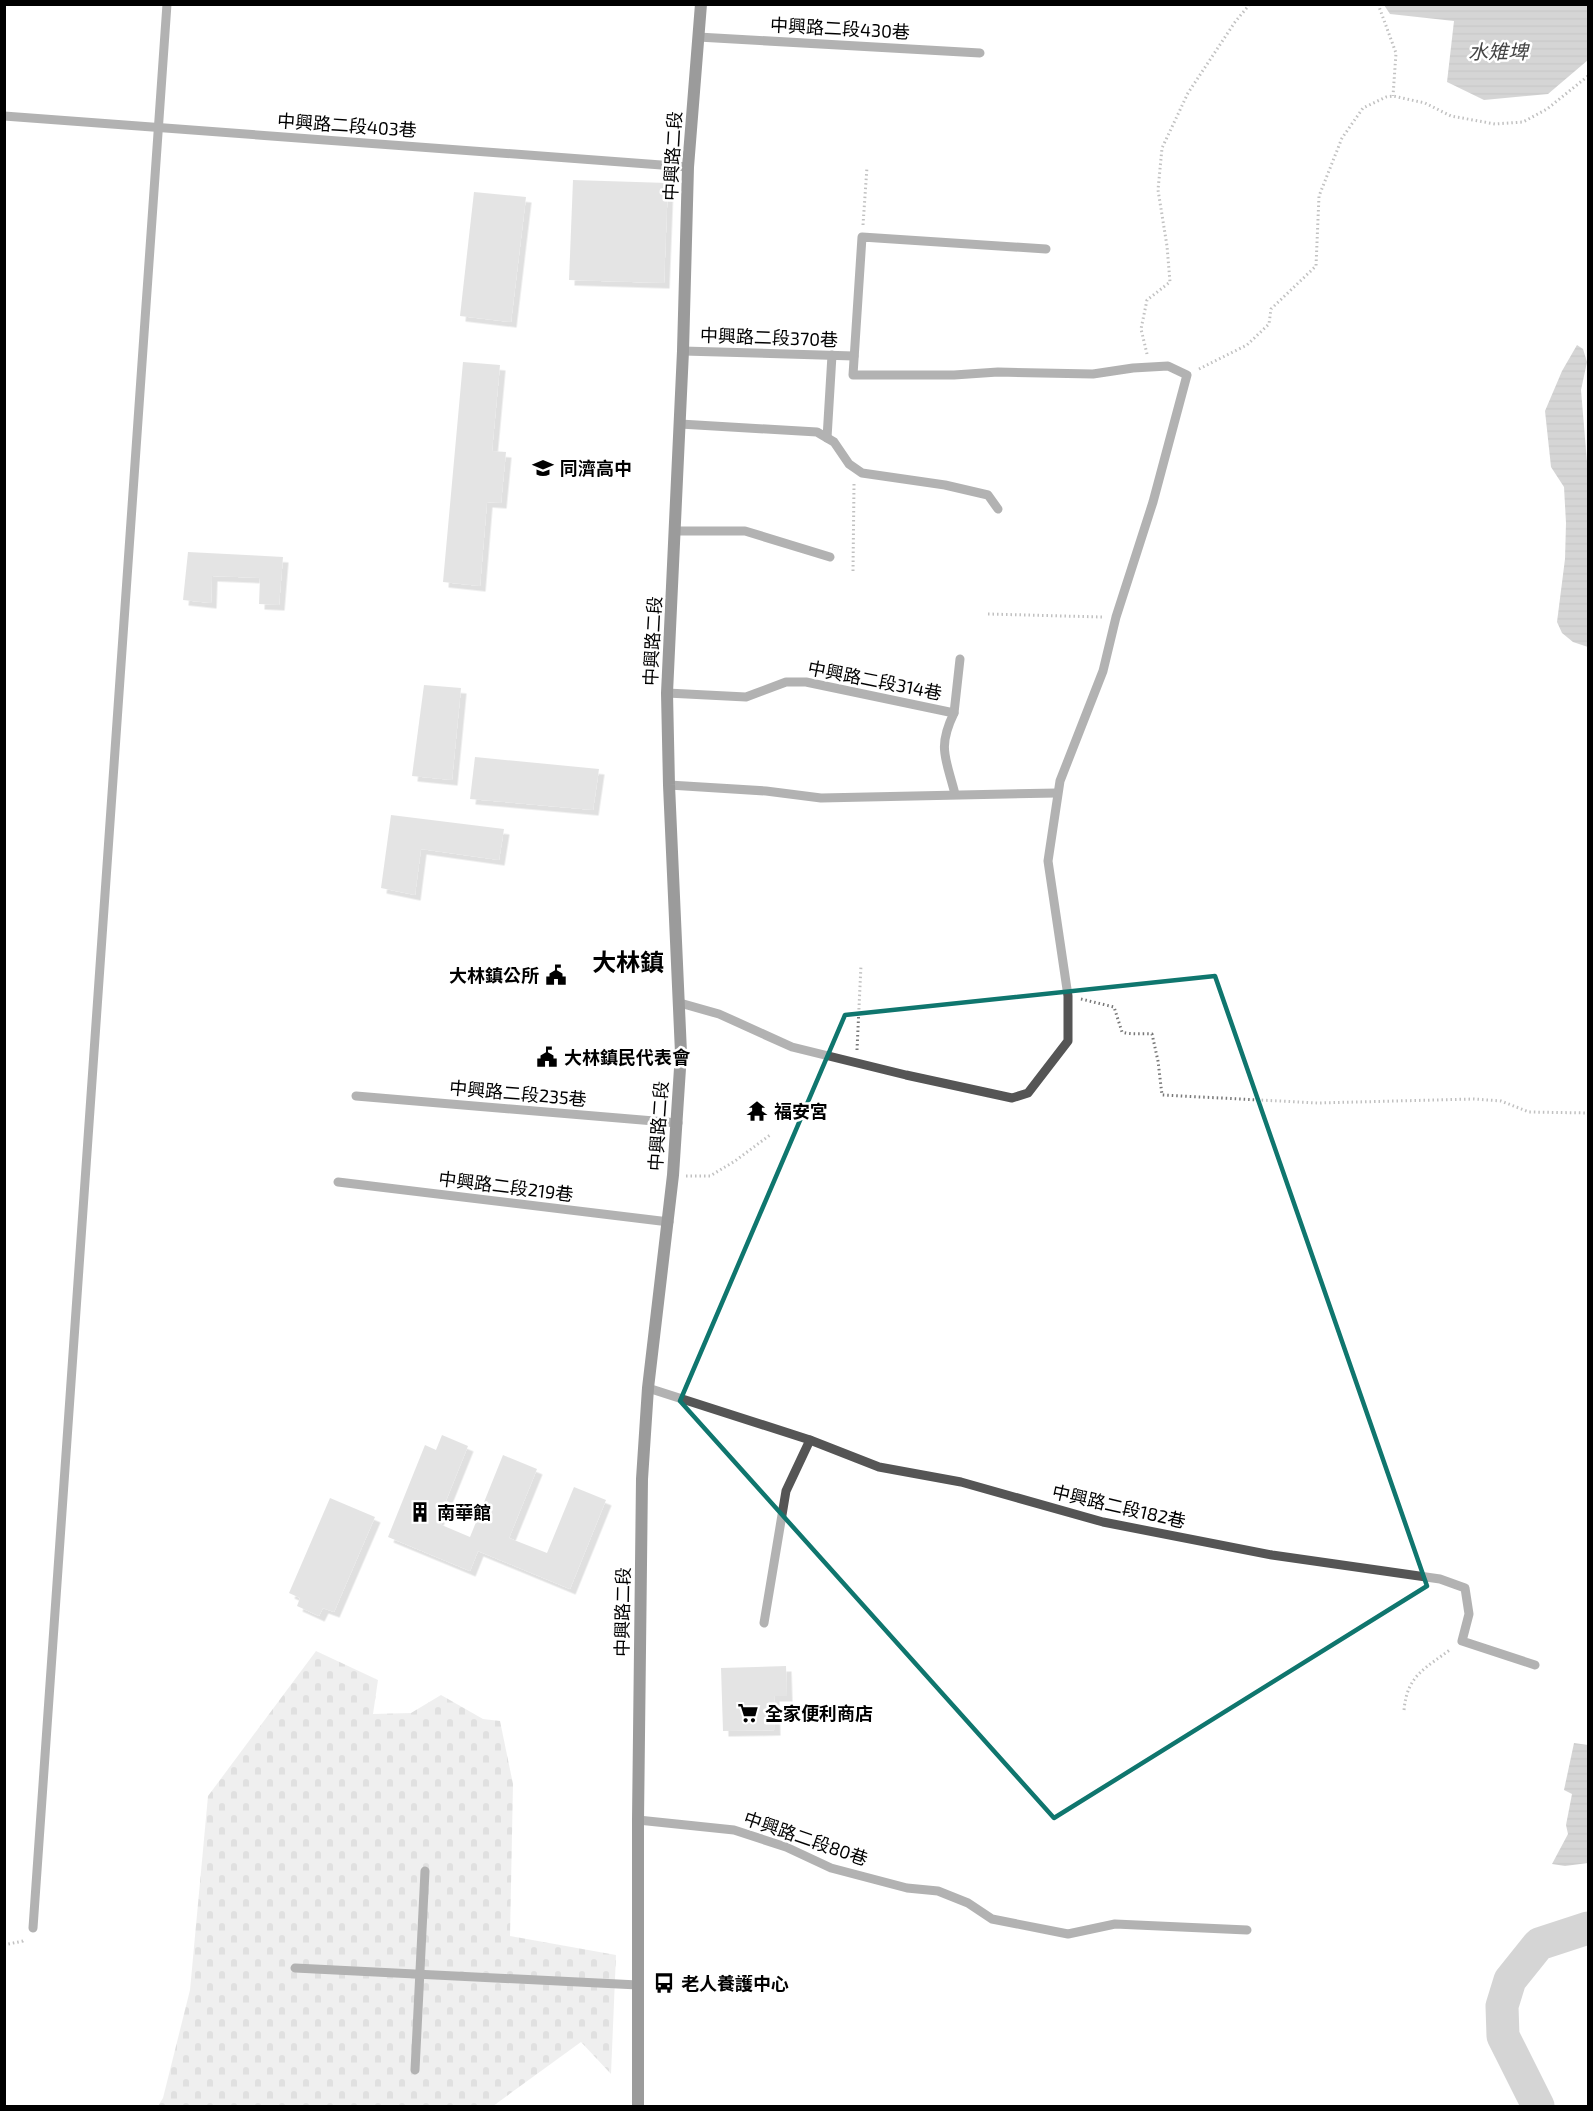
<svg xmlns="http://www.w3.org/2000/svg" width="1593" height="2111" viewBox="0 0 1593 2111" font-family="'Exo 2','Noto Sans TC',sans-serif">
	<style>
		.cemetery { fill: url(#cemetery-stones) }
		.water { fill: url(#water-rules) }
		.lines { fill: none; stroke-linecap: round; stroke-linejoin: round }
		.river { stroke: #a3a3a3; stroke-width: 33 }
		.building { fill: #c4c4c4; filter: url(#shadow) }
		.path { stroke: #777; stroke-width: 3; stroke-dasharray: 1.5 3; stroke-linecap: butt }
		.service { stroke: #555; stroke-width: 9 }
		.secondary { stroke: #222; stroke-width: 12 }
		.marked { fill: none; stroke: #0f766e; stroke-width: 4.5; stroke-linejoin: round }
		.labels { text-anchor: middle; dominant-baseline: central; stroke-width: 5; stroke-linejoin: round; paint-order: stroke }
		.street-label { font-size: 18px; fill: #000; stroke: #fff }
		.poi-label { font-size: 18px; font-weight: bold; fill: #000; stroke: #fff; text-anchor: start }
		.water-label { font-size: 20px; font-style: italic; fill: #444; stroke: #fff }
		.district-label { font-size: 24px; font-weight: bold; fill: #000; stroke: #fff }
	</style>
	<defs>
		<pattern id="cemetery-stones" width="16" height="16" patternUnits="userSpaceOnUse" patternTransform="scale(1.5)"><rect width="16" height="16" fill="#dcdcdc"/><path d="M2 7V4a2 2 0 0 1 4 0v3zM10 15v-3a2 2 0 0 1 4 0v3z" fill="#bbb"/></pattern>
		<pattern id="water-rules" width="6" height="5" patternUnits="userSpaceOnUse" patternTransform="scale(1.5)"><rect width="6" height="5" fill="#a3a3a3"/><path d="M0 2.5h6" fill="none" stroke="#8b8b8b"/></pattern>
		<filter id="shadow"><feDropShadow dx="5.5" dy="5.5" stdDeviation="0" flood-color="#0004"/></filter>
	</defs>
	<rect width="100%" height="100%" fill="#fff"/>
	<path class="cemetery" d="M316 1651 378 1680 373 1714 411 1713 441 1695 483 1719 500 1721 513 1784 510 1936 616 1955 611 2074 581 2042 493 2106H158L163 2098 190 1990 208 1796Z"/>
	<g class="water">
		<path d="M1384 5H1588V60L1548 94 1484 100 1447 82 1454 21 1390 14Z"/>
		<path d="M1577 345 1583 349 1587 362 1581 390 1588 474V647L1573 642 1562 633 1557 622 1565 559 1566 523 1564 487 1551 467 1545 411 1562 371Z"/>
		<path d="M1574 1743 1588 1745V1863L1565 1866 1552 1864 1568 1834 1566 1825 1572 1794 1564 1790Z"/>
	</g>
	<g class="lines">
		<path class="river" d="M1538 2106 1503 2036 1502 2006 1510 1980 1539 1944 1588 1928"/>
	</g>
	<g class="building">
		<path d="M573 180 668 183 664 283 569 280Z"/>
		<path d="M474 192 526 197 511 322 460 316Z"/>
		<path d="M463 362 500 365 492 451 506 452 501 503 487 502 480 586 443 582Z"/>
		<path d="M188 552 283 557 279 605 259 604 260 578 212 576 211 603 183 600Z"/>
		<path d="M424 685 461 688 452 780 412 776Z"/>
		<path d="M475 757 599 769 593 810 470 799Z"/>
		<path d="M391 815 504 829 499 860 421 849 415 895 381 888Z"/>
		<path d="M442 1435 468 1446 437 1523 470 1537 503 1455 537 1469 509 1538 547 1553 574 1487 606 1500 570 1589 478 1551 470 1571 388 1537 425 1445 436 1450Z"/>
		<path d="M330 1498 375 1517 334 1612 323 1608 319 1616 297 1606 300 1598 289 1593Z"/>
		<path d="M786 1666 787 1696H774L775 1730 723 1731 721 1668Z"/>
	</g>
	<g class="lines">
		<g class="path">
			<path d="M1378 4 1396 53 1393 96"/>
			<path d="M863 225 867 167"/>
			<path d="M1147 354 1141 329 1147 300 1170 282 1167 246 1158 190 1162 148 1188 93 1235 22 1250 4"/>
			<path d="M1199 369 1247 345 1269 324 1271 309 1316 266 1319 196 1342 138 1363 108 1386 97 1393 96 1425 103 1451 116 1495 124 1523 122 1547 109 1588 76"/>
			<path d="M853 571 854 484"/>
			<path d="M988 614 1102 617"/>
			<path d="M1081 999 1114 1007 1122 1032C1131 1035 1142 1033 1152 1034L1158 1061 1162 1095 1318 1103 1474 1099 1501 1101 1529 1112 1588 1113"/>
			<path d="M857 1050 861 965"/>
			<path d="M686 1176H710L735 1161 770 1135"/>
			<path d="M1404 1710C1407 1675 1426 1668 1451 1649"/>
			<path d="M4 1945 23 1941 25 1939"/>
		</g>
		<g class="service">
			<path d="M698 37 980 53"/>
			<path d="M4 116 688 167"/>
			<path d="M683 351 854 356"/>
			<path d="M680 424 817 432 834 442 849 464 862 473 945 485 988 495 998 509"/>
			<path d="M827 438 832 355"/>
			<path d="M675 531H745L830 557"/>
			<path d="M667 693 746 697 786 682H806L954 713 960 659"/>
			<path d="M954 713C937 748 946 758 955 794"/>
			<path d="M669 785 766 791 821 798 1057 793"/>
			<path d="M680 1003 719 1014 792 1047 906 1075 1012 1098 1028 1093 1068 1041V996L1048 861 1060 781 1103 671 1116 617 1153 502 1187 375 1168 366 1133 368 1093 374 998 372 954 375H853L862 237 1046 249"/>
			<path d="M356 1096 678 1123"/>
			<path d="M338 1182 669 1222"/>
			<path d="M648 1388 810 1440 879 1467 961 1482 1103 1522 1272 1555 1440 1579 1465 1588 1469 1614 1462 1641 1535 1665"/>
			<path d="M764 1623 786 1491 810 1440"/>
			<path d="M638 1820 734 1830 786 1847 831 1868 907 1888 938 1891 968 1903 992 1919 1068 1934 1115 1924 1247 1930"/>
			<path d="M33 1928 167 4"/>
			<path d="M295 1968 638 1985"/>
			<path d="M415 2070 425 1871"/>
		</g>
		<path class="secondary" d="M638 2106V1820L642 1479 648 1388 673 1175 681 1053 669 785 667 693 683 351 688 167 701 4"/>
	</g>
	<path d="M0 0H1593V2111H0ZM1215 976 1427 1586 1054 1818 680 1401 845 1015Z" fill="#fff" fill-opacity=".55" fill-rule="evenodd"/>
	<path class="marked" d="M1215 976 1427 1586 1054 1818 680 1401 845 1015Z"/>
	<defs>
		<g id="school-bare" transform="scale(1.62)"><path d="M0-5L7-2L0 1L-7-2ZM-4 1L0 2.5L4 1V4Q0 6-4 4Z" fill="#000" stroke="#fff" stroke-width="2.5" paint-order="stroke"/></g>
		<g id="civic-bare" transform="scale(1.62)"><path d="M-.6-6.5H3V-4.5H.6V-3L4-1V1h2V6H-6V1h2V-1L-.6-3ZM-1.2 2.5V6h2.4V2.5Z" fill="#000" stroke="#fff" stroke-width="2.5" paint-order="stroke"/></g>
		<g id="temple-bare" transform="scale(1.62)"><path d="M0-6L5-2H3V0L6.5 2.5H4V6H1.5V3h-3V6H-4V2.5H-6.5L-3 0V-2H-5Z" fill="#000" stroke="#fff" stroke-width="2.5" paint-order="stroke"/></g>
		<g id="building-bare" transform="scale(1.62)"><path d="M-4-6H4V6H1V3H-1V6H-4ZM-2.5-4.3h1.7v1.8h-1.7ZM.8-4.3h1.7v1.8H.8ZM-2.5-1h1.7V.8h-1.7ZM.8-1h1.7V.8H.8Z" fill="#000" stroke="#fff" stroke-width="2.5" paint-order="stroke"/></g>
		<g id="supermarket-bare" transform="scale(1.62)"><path d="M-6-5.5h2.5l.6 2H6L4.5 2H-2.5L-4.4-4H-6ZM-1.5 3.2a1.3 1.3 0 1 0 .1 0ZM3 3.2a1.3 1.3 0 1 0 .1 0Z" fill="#000" stroke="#fff" stroke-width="2.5" paint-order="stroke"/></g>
		<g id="bus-bare" transform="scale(1.62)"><path d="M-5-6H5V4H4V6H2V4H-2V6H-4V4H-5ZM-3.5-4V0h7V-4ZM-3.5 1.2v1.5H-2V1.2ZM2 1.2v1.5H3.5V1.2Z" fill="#000" stroke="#fff" stroke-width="2.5" paint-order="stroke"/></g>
	</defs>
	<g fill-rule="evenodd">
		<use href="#school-bare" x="543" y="468"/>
		<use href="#civic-bare" x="556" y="975"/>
		<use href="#civic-bare" x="547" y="1057"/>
		<use href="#temple-bare" x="757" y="1111"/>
		<use href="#building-bare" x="420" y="1512"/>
		<use href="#supermarket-bare" x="748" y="1713"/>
		<use href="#bus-bare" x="664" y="1983"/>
	</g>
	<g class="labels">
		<g class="street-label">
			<text transform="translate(840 28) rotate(3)">中興路二段430巷</text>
			<text transform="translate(347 125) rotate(4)">中興路二段403巷</text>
			<text transform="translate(672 156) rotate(-87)">中興路二段</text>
			<text transform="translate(769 337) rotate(2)">中興路二段370巷</text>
			<text transform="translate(652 641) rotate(-87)">中興路二段</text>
			<text transform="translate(875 680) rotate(11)">中興路二段314巷</text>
			<text transform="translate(518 1093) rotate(5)">中興路二段235巷</text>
			<text transform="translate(658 1126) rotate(-86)">中興路二段</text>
			<text transform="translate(506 1186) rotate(7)">中興路二段219巷</text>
			<text transform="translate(1119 1506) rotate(13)">中興路二段182巷</text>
			<text transform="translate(622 1612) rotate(-89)">中興路二段</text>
			<text transform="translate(806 1838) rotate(19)">中興路二段80巷</text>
		</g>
		<g class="poi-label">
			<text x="560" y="468">同濟高中</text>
			<text x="539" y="975" text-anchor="end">大林鎮公所</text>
			<text x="564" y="1057">大林鎮民代表會</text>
			<text x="774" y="1111">福安宮</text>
			<text x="437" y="1512">南華館</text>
			<text x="765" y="1713">全家便利商店</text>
			<text x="681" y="1983">老人養護中心</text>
		</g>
		<g class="water-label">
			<text x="1498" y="51">水雉埤</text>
		</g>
		<g class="district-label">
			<text x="628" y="961">大林鎮</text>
		</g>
	</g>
	<rect width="1593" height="2111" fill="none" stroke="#000000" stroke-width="12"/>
</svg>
